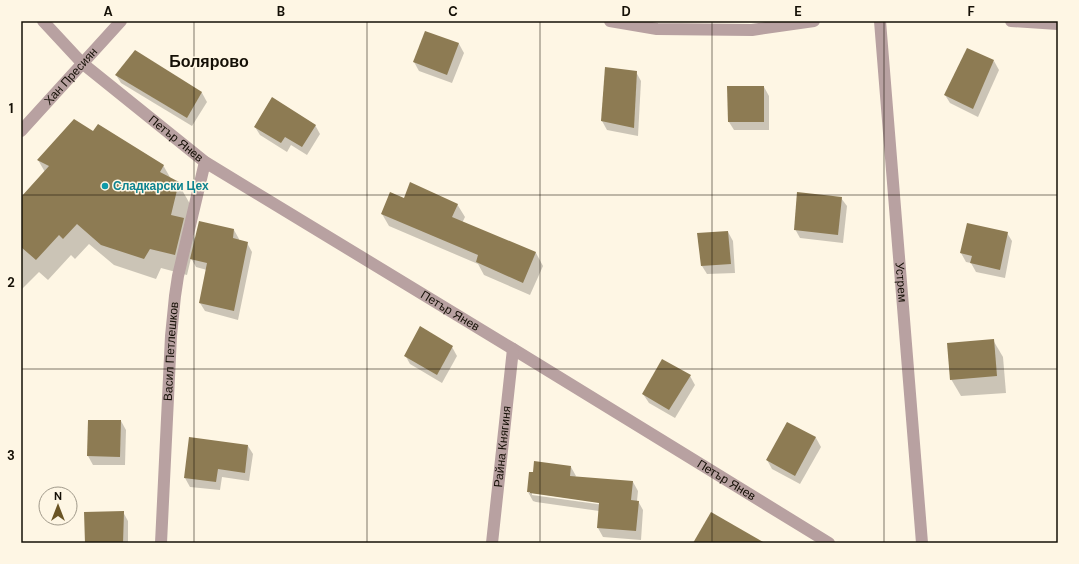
<svg xmlns="http://www.w3.org/2000/svg" width="1079" height="564" viewBox="0 0 1079 564" font-family="'DM Sans',sans-serif">
	<style>
		.shadow { fill: #0003; fill-rule: evenodd }
		.building { fill: #8d7b53 }
		.lines { fill: none; stroke-linecap: round; stroke-linejoin: round }
		.minor { stroke: #b8a1a1; stroke-width: 12 }
		.grid { fill: none; stroke: #151006; stroke-width: 1; stroke-opacity: 0.55 }
		.culture-dot { fill: #0f9aa8; stroke: #fef6e4; stroke-width: 1.5 }
		.labels { text-anchor: middle; dominant-baseline: central; stroke-width: 3; stroke-linejoin: round; paint-order: stroke }
		.street-label { font-size: 12px; fill: #151006; stroke: #fef6e4 }
		.culture-label { font-size: 12px; font-weight: bold; fill: #0d838f; stroke: #fef6e4; text-anchor: start }
		.district-label { font-size: 16px; font-weight: bold; fill: #151006; stroke: #fef6e4 }
		.neatline { fill: none; stroke: #151006; stroke-width: 1.5 }
		.grid-label { font-size: 13px; text-anchor: middle; font-weight: bold; fill: #151006 }
	</style>
	<rect width="100%" height="100%" fill="#fef6e4"/>
	<g class="shadow">
		<path d="M426 32 459 44 464 53 452 83 419 71 414 62Z"/>
		<path d="M136 52 202 93 207 102 192 126 121 83 116 75Z"/>
		<path d="M994 61 999 70 978 117 950 103 945 95Z"/>
		<path d="M636 72 641 81 638 136 607 130 602 121Z"/>
		<path d="M764 87 769 96V130H734L729 122Z"/>
		<path d="M315 125 320 134 307 155 291 145 287 152 260 135 255 127Z"/>
		<path d="M94 132 163 165 171 179 178 183 190 204 186 223 195 239 234 230 239 239V241L247 243 252 252 238 320 205 311 200 303 207 270 196 267 191 258 187 275 161 268 156 279 114 265 89 244 75 259 71 255 48 280 39 272 21 290V199L45 172 38 160Z"/>
		<path d="M841 198 847 206 843 243 800 238 795 229Z"/>
		<path d="M457 204 465 217 462 223 536 253 543 266 530 295 484 275 478 264 389 226 382 214Z"/>
		<path d="M728 232 733 241 735 273 707 274 702 266Z"/>
		<path d="M1007 233 1012 241 1005 278 976 272 971 263 966 262 961 253Z"/>
		<path d="M993 340 1003 357 1006 393 961 396 951 379Z"/>
		<path d="M452 347 457 356 442 383 410 364 405 355Z"/>
		<path d="M690 376 695 385 675 418 649 403 643 394Z"/>
		<path d="M121 421 126 430 125 465H93L88 456Z"/>
		<path d="M787 423 816 438 821 447 800 484 772 469 767 460Z"/>
		<path d="M248 446 253 454 249 481 222 477 220 490 190 487 185 478Z"/>
		<path d="M571 467 576 476 575 477 633 482 638 491 637 501H638L643 510 641 540 603 537 598 528 599 511 536 502 533 501 528 492ZM532 493 604 503V505L532 495Z"/>
		<path d="M123 512 128 521V543H86Z"/>
	</g>
	<g class="building">
		<path d="M425 31 459 43 447 75 413 62Z"/>
		<path d="M967 48 994 60 973 109 944 95Z"/>
		<path d="M135 50 202 92 187 118 115 75Z"/>
		<path d="M605 67 637 71 634 128 601 121Z"/>
		<path d="M727 86H764V122H728Z"/>
		<path d="M272 97 316 125 302 147 285 137 281 143 254 127Z"/>
		<path d="M74 119 93 131 98 124 164 165 160 172 179 182 171 215 184 218 175 255 150 249 144 259 101 245 77 224 63 239 59 235 36 260 21 247V197L49 166 37 160Z"/>
		<path d="M410 182 458 204 452 217 536 252 523 283 476 262 478 255 381 214 390 192 404 198Z"/>
		<path d="M797 192 842 197 838 235 794 230Z"/>
		<path d="M199 221 234 229 233 238 248 242 234 311 199 303 207 263 190 259Z"/>
		<path d="M967 223 1008 232 1000 270 970 263 972 256 960 253Z"/>
		<path d="M728 231 731 264 701 266 697 233Z"/>
		<path d="M420 326 453 346 437 375 404 356Z"/>
		<path d="M994 339 997 376 950 380 947 343Z"/>
		<path d="M662 359 691 375 669 410 642 394Z"/>
		<path d="M88 420H121L120 457 87 456Z"/>
		<path d="M787 422 816 437 795 476 766 460Z"/>
		<path d="M189 437 248 445 245 473 218 469 216 482 184 478Z"/>
		<path d="M534 461 571 466 570 476 633 481 631 500 639 501 636 531 597 528 599 503 530 493V492H527L529 472H533Z"/>
		<path d="M124 511 123 543H85L84 512Z"/>
		<path d="M711 512 765 543H693Z"/>
	</g>
	<g class="lines">
		<g class="minor">
			<path id="s1" d="M43 21 82 63 205 162 513 349 829 543"/>
			<path d="M610 21 657 29 752 30 814 21"/>
			<path id="s2" d="M880 21 922 543"/>
			<path d="M1011 21 1058 24"/>
			<path id="s3" d="M21 131 121 21"/>
			<path id="s4" d="M161 543 171 336 175 296 178 276 205 162"/>
			<path id="s5" d="M492 543 513 349"/>
		</g>
	</g>
	<path class="grid" d="M194 21V543M367 21V543M540 21V543M712 21V543M884 21V543M21 195H1058M21 369H1058"/>
	<circle class="culture-dot" cx="105" cy="186" r="4"/>
	<g class="labels">
		<g class="street-label">
			<text stroke="none"><textPath href="#s3" startOffset="74">Хан Пресиян</textPath></text>
			<text stroke="none"><textPath href="#s1" startOffset="178">Петър Янев</textPath></text>
			<text stroke="none"><textPath href="#s2" startOffset="262">Устрем</textPath></text>
			<text stroke="none"><textPath href="#s1" startOffset="502">Петър Янев</textPath></text>
			<text stroke="none"><textPath href="#s4" startOffset="192">Васил Петлешков</textPath></text>
			<text stroke="none"><textPath href="#s5" startOffset="97">Райна Княгиня</textPath></text>
			<text stroke="none"><textPath href="#s1" startOffset="826">Петър Янев</textPath></text>
		</g>
		<g class="culture-label">
			<text x="113" y="186">Сладкарски Цех</text>
		</g>
		<g class="district-label">
			<text x="209" y="61">Болярово</text>
		</g>
	</g>
	<rect width="1079" height="564" fill="none" stroke="#fef6e4" stroke-width="44"/>
	<g transform="translate(58 506)"><circle r="19" fill="#fef6e4" stroke="#a19a8b"/>
	<path d="M0-3L7 15L0 10L-7 15Z" fill="#6b5525"/>
	<text y="-6" font-size="11" font-weight="bold" text-anchor="middle" fill="#151006">N</text>
	</g>
	<rect x="22" y="22" width="1035" height="520" class="neatline"/>
	<g class="grid-label">
		<text x="108" y="16">A</text>
		<text x="281" y="16">B</text>
		<text x="453" y="16">C</text>
		<text x="626" y="16">D</text>
		<text x="798" y="16">E</text>
		<text x="971" y="16">F</text>
		<text x="11" y="113">1</text>
		<text x="11" y="287">2</text>
		<text x="11" y="460">3</text>
	</g>
</svg>
